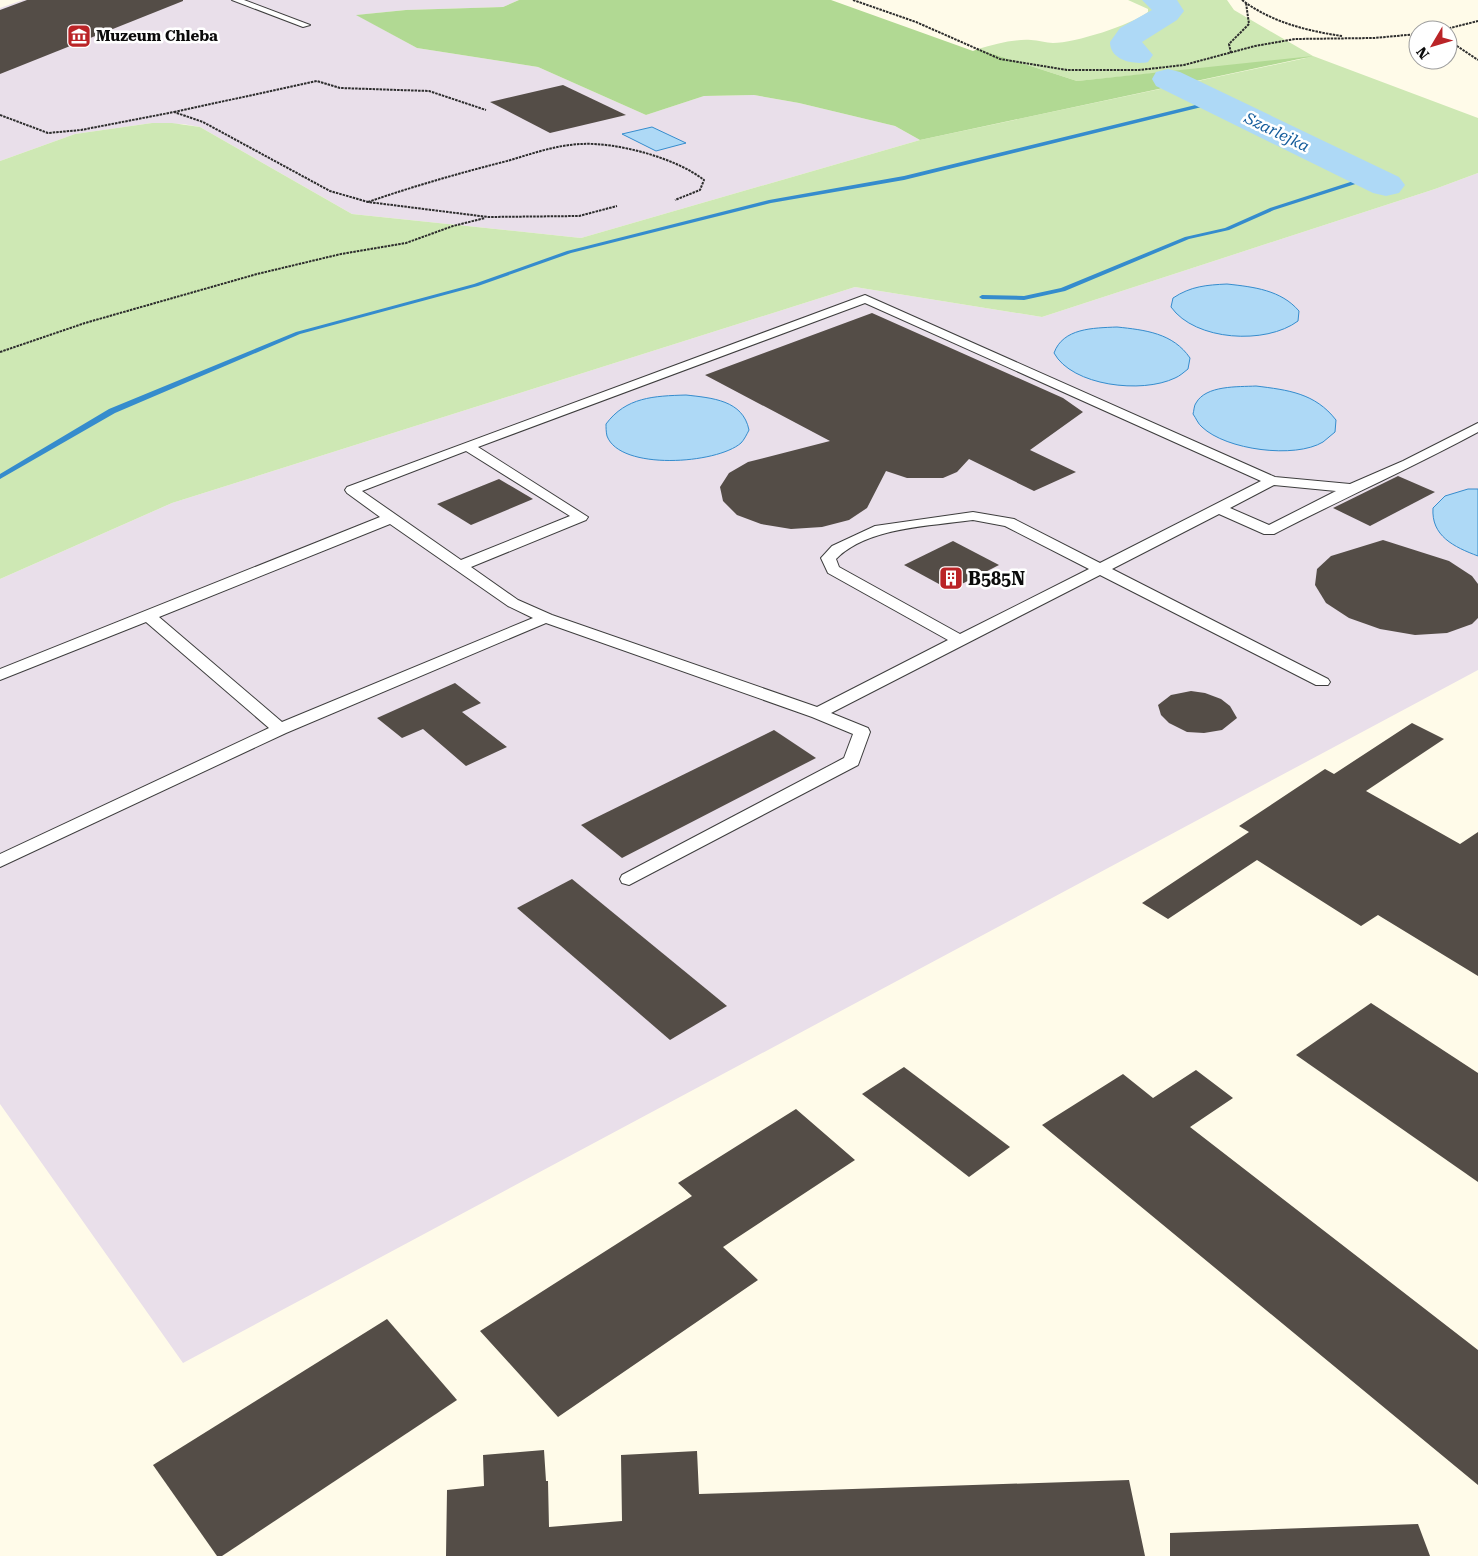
<svg xmlns="http://www.w3.org/2000/svg" width="1478" height="1556" viewBox="0 0 1478 1556" font-family="'Roboto Serif',serif">
	<style>
		.industrial { fill: #e9dfea }
		.green { fill: #cee8b4 }
		.forest { fill: #b1d993 }
		.water { fill: #aed9f6; stroke: #358ccd }
		.lines { fill: none; stroke-linecap: round; stroke-linejoin: round }
		.stream { fill: #358ccd; fill-rule: evenodd }
		.river { fill: #aed9f6; fill-rule: evenodd }
		.building { fill: #544d47 }
		.lane-casing { stroke: #3e3e3e; stroke-width: 2 }
		.path { stroke: #2d2d2d; stroke-width: 2; stroke-dasharray: 2.5 1; stroke-linecap: butt }
		.lane { fill: #fff; fill-rule: evenodd }
		.labels { text-anchor: middle; dominant-baseline: central; stroke-width: 5; stroke-linejoin: round; paint-order: stroke }
		.far-poi-label { font-size: 15px; font-weight: bold; fill: #0b0b0b; stroke: #fff; text-anchor: start }
		.far-water-label { font-size: 16px; font-style: italic; fill: #155d9c; stroke: #fff }
		.poi-label { font-size: 18px; font-weight: bold; fill: #0b0b0b; stroke: #fff; text-anchor: start }
	</style>
	<rect width="100%" height="100%" fill="#fffbe9"/>
	<g class="industrial">
		<path d="M23 0H519L503 7 406 10 357 15 417 48 538 67 646 115 704 96 754 95 799 103 895 126 920 140 581 238 352 214 200 127 183 124 152 123 75 134 0 161V8Z"/>
		<path d="M1478 173V670L183 1363 0 1104V579L172 503 855 287 1042 317 1435 189Z"/>
	</g>
	<path class="green" d="M1128 0H1227L1234 10 1313 56 1478 118V173L1435 189 1042 317 855 287 172 503 0 579V161L75 134 152 123H172L200 127 352 214 581 238 920 140 1306 58 1077 81 978 49C995 44 1012 39 1031 40 1038 40 1046 43 1053 43 1075 43 1131 25 1148 12V9Z"/>
	<path class="forest" d="M519 0H831L973 51 978 49 1077 81 1313 56 920 140 895 126 799 103 754 95 704 96 646 115 538 67 417 48 356 15 406 10 503 7Z"/>
	<g class="water">
		<path d="M652 127 686 143 656 151 622 134Z"/>
		<path d="M1227 284C1254 287 1281 290 1299 311L1298 321C1266 345 1195 341 1171 307L1173 298C1191 286 1207 285 1227 284Z"/>
		<path d="M1117 327C1145 330 1173 333 1190 358L1188 369C1184 372 1180 376 1175 378 1142 394 1072 386 1054 353 1063 328 1093 328 1117 327Z"/>
		<path d="M1256 386C1288 390 1315 393 1336 420L1335 432C1331 435 1327 439 1323 442 1295 459 1226 450 1202 427 1198 424 1196 418 1193 414 1194 411 1194 405 1196 403 1206 385 1238 387 1256 386Z"/>
		<path d="M686 395C712 398 743 400 749 430 747 434 744 440 741 443 717 464 620 471 607 436 606 432 606 427 606 424 626 397 654 396 686 395Z"/>
		<path d="M1468 489H1478V556C1454 547 1431 536 1433 508L1445 496Z"/>
	</g>
	<g class="lines">
		<g class="stream">
			<path d="M1216 100 1218 101V103L904 180 771 203 571 253 478 286 300 334 115 413 0 479V474L109 409 296 332 474 284 567 251 769 200 904 176Z"/>
			<path d="M1369 176 1372 178 1371 179 1274 210 1229 230 1189 239 1065 291 1024 300 982 299 979 297 982 295 1024 296 1061 288 1185 237 1225 228 1270 208Z"/>
		</g>
		<g class="river">
			<path d="M1142 0H1177L1184 11 1177 20 1142 42 1153 55 1148 62C1135 65 1110 61 1110 42L1120 28 1152 10Z"/>
			<path d="M1168 69 1180 72 1399 177 1405 185 1399 193 1386 196 1373 193 1156 86 1152 79 1156 72Z"/>
		</g>
	</g>
	<g class="building">
		<path d="M27 0H183V1L0 74V10Z"/>
		<path d="M563 85 626 115 550 133 490 102Z"/>
		<path d="M872 313 1063 398 1083 412 1030 450 1076 472 1034 491 969 459 957 472 943 478H907L886 471 867 508 849 520 822 527 791 529 761 524 737 515 723 501 720 487 729 473 748 462 830 441 705 375Z"/>
		<path d="M1398 476 1435 492 1370 526 1333 508Z"/>
		<path d="M499 479 533 499 471 525 437 504Z"/>
		<path d="M1383 540 1449 561 1472 576 1478 584V618L1472 624 1447 633 1415 635 1380 629 1349 618 1326 603 1315 585 1317 569 1331 556Z"/>
		<path d="M953 541 999 565 950 590 904 565Z"/>
		<path d="M455 683 481 703 462 712 507 747 466 766 423 729 402 738 377 718Z"/>
		<path d="M1191 691 1205 693 1221 699 1230 706 1237 718 1222 730 1204 733 1187 732 1169 723 1161 715 1158 705 1171 695Z"/>
		<path d="M1412 723 1444 739 1366 791 1460 844 1478 832V976L1378 915 1361 926 1257 860 1168 919 1142 903 1249 832 1239 826 1325 769 1334 774Z"/>
		<path d="M774 730 816 758 622 858 581 825Z"/>
		<path d="M572 879 727 1006 670 1040 517 908Z"/>
		<path d="M1371 1003 1478 1073V1182L1296 1055Z"/>
		<path d="M904 1067 1010 1147 969 1177 862 1094Z"/>
		<path d="M1196 1070 1233 1098 1190 1127 1478 1350V1485L1042 1125 1123 1074 1153 1098Z"/>
		<path d="M796 1109 855 1160 723 1247 758 1280 558 1417 480 1331 692 1196 678 1183Z"/>
		<path d="M387 1319 457 1400 222 1556H217L153 1465Z"/>
		<path d="M544 1450 546 1481H548L549 1527 622 1521 621 1455 697 1451 699 1494 1129 1480 1145 1556H446L447 1490 484 1486 483 1455Z"/>
		<path d="M1418 1524 1430 1556H1170V1533Z"/>
	</g>
	<g class="lines">
		<g class="lane-casing">
			<g id="lane">
				<path d="M232 0H244L310 25 303 27Z"/>
				<path d="M865 295 1275 477 1350 484 1403 461 1478 423V432C1411 468 1342 499 1274 534H1264L1219 514 1112 569 1328 679 1330 682 1328 685H1316L1100 575 831 713 868 728 870 732 858 765 629 885 622 883 620 879 622 875 844 758 853 734 812 717 546 623 286 733 0 867V854L269 728 146 622 0 680V669L380 517 347 493 345 490 347 487ZM865 303 1261 481 1100 563 1014 519 973 512 875 526 832 546 821 558 828 573 948 640 817 707 552 615 518 600 471 567 586 520 588 517 478 447ZM466 451 570 516 461 560 362 491ZM1274 485 1336 491 1269 525 1230 508ZM973 520 1005 526 1089 569 960 634 839 567 836 559C867 527 931 526 973 520ZM390 524 508 606 533 618 282 722 159 617Z"/>
			</g>
		</g>
		<g class="path">
			<path d="M853 0 916 22 1000 59 1067 70H1139L1184 65 1255 46 1295 39 1374 38 1418 34"/>
			<path d="M1242 0C1271 22 1307 31 1342 36"/>
			<path d="M1442 30 1478 21"/>
			<path d="M1448 40 1478 60"/>
			<path d="M1231 53 1229 44 1249 24 1246 3"/>
			<path d="M174 112 317 81 340 88 429 91 486 110"/>
			<path d="M0 115 48 133 81 130 174 112 203 122 330 191 368 202 488 217 579 216 617 206"/>
			<path d="M368 202C414 186 460 173 507 161 531 154 556 145 581 144 617 142 676 158 704 180L700 190 675 200"/>
			<path d="M0 352 85 323 257 274 341 254 406 243 453 226 485 218"/>
		</g>
		<use href="#lane" class="lane"/>
	</g>
	<defs>
		<g id="museum-square" transform="scale(1.25)"><rect x="-9" y="-9" width="18" height="18" rx="4" fill="#ba2427" stroke="#fff"/><path d="M0-6L6-3V-2H-6V-3ZM-5-1h2V3h-2ZM-1-1h2V3h-2ZM3-1h2V3H3ZM-6 4H6V6H-6Z" fill="#fff"/></g>
		<g id="building-square" transform="scale(1.25)"><rect x="-9" y="-9" width="18" height="18" rx="4" fill="#ba2427" stroke="#fff"/><path d="M-4-6H4V6H1V3H-1V6H-4ZM-2.5-4.3h1.7v1.8h-1.7ZM.8-4.3h1.7v1.8H.8ZM-2.5-1h1.7V.8h-1.7ZM.8-1h1.7V.8H.8Z" fill="#fff"/></g>
	</defs>
	<g fill-rule="evenodd">
		<use href="#museum-square" x="79" y="36"/>
		<use href="#building-square" x="951" y="578"/>
	</g>
	<g class="labels">
		<g class="far-poi-label">
			<text x="96" y="36">Muzeum Chleba</text>
		</g>
		<g class="far-water-label">
			<text transform="translate(1277 132) rotate(26)">Szarlejka</text>
		</g>
		<g class="poi-label">
			<text x="968" y="578">B585N</text>
		</g>
	</g>
	<g transform="translate(1433 45) rotate(232)"><circle r="24" fill="#ffffff" stroke="#9d9d9d"/>
	<path d="M0-4L9 19L0 12L-9 19Z" fill="#ba2427"/>
	<text y="-8" font-size="14" font-weight="bold" text-anchor="middle" fill="#0b0b0b">N</text>
	</g>
</svg>
